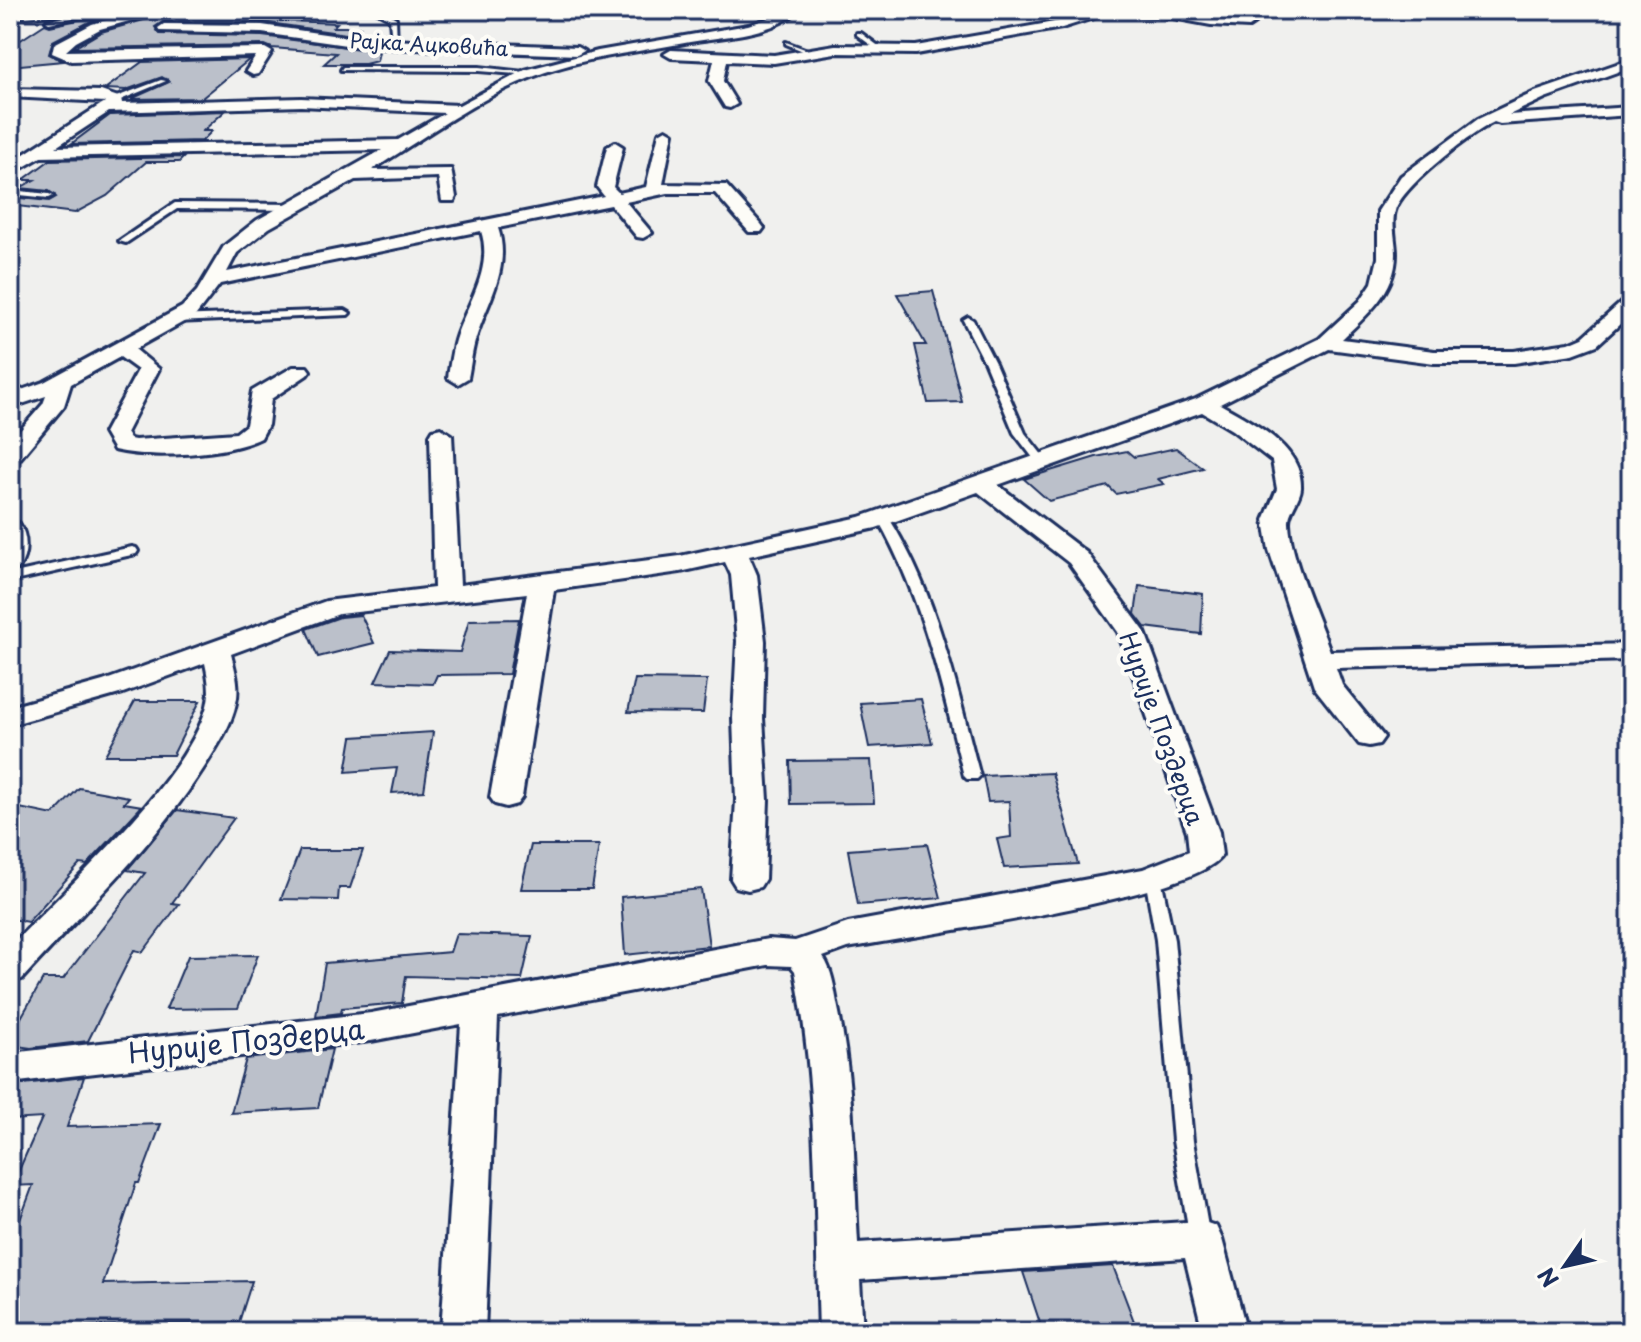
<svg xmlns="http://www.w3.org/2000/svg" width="1641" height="1342" viewBox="0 0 1641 1342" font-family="'Playpen Sans',sans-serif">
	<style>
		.building { fill: #bbc0ca; stroke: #1b2f5e; stroke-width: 2 }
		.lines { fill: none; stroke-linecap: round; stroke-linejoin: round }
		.lane-casing { stroke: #1b2f5e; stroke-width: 6 }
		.street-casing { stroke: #1b2f5e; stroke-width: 6 }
		.lane { fill: #fdfcf7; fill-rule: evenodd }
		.street { fill: #fdfcf7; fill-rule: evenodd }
		.labels { text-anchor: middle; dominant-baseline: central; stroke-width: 8; stroke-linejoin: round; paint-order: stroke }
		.far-street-label { font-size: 20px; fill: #1b2f5e; stroke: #fdfcf7 }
		.street-label { font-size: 24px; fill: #1b2f5e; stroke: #fdfcf7 }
		.near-street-label { font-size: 28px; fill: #1b2f5e; stroke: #fdfcf7 }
	</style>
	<rect width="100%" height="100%" fill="#f0f0ee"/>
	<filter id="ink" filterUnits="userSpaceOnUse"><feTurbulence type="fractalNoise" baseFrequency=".0125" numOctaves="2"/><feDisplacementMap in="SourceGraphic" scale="16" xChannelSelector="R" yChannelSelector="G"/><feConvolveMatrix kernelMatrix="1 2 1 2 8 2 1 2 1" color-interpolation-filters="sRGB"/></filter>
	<g filter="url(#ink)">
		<g class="building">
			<path d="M194 10 273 12 264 20 337 23 333 27H360L356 34 383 33 382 37 360 36 262 22 164 21 155 27 160 34 262 36 379 51 377 61 365 64H324L336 53 272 48 265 45 74 48 101 32 165 14Z"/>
			<path d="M111 13 116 14 91 21 53 41 49 54 63 61 10 66V47L45 24 50 26Z"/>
			<path d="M250 59 202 98 131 99 169 82 162 77 126 90 105 89 142 62Z"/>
			<path d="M225 111 203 131H212L202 141 71 144 110 115Z"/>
			<path d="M184 157 179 162H146L107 196 75 213 10 205V197L49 201 56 197 49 191 20 188 34 180H23L50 160Z"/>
			<path d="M933 291 957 382 962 402 928 403 915 345H926L897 294Z"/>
			<path d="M1176 448 1203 468 1158 479 1164 484 1116 494 1108 486 1049 501 1024 479 1096 457 1127 451 1134 457Z"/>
			<path d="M1139 586 1203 594 1201 634 1145 627 1135 614Z"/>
			<path d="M361 615 374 643 318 657 306 629 340 617Z"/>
			<path d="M519 619 509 674 437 675 433 684 375 682 390 650 460 652 469 620Z"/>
			<path d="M635 679 707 680 703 713 628 712Z"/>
			<path d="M921 699 932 743 869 747 860 703Z"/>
			<path d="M135 701H200L173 755H105Z"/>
			<path d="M433 732 424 791 392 793 397 768 346 772 352 737Z"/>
			<path d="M871 760 874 803 791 804 790 761Z"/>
			<path d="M1052 773 1078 864 1004 868 997 839 1011 837 1009 801 988 802 983 776Z"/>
			<path d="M79 788 129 797 124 803 142 806 87 865 80 864 28 922 10 919V806L53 815Z"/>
			<path d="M177 810 234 818 172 903 179 904 143 952 134 950 88 1041 31 1048 10 1045V1037L43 979H63L145 873 127 870Z"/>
			<path d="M927 844 941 898 858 905 848 850Z"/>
			<path d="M531 845H599L592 889H521Z"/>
			<path d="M300 850H363L350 888H339L338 900 281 899Z"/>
			<path d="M701 889 709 946 625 955 621 897Z"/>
			<path d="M456 934 532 936 522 979 406 976 402 1003 342 1008 341 1013 316 1016 325 963 450 952Z"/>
			<path d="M258 955 238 1008 166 1009 188 956Z"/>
			<path d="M332 1049 318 1108 231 1113 246 1059Z"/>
			<path d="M84 1077 67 1127 161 1124 139 1183H136L103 1284 252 1281 239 1322 86 1326 84 1330 10 1331V1247L33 1185 12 1186 42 1118 10 1120V1099L15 1085Z"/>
			<path d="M1113 1266 1135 1324 1088 1332H1043L1023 1272Z"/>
		</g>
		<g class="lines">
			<g class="lane-casing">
				<g id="lane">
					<path d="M98 10H111L49 23 46 21Z"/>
					<path d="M374 10H382L396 18 397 45 392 44 390 19Z"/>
					<path d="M1018 10H1028L1072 22 1069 24Z"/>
					<path d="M857 33H861L884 50 879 51 857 35Z"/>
					<path d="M786 42 813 52 808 53 786 44Z"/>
					<path d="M343 67H479L533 73 530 75 479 71 341 70Z"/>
					<path d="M161 80 166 81 118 101 111 99Z"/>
					<path d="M10 190 49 194 53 196 49 198 10 194Z"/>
					<path d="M175 203 294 204 298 207 294 210 177 209 126 243 119 241Z"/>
					<path d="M345 310 350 313 348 315 175 322 170 319 175 316Z"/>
					<path d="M968 317 973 320 995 363 1025 433 1047 461 1045 463H1037L1014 433 985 363 963 320Z"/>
					<path d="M883 514 887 515C938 594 956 687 980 776L977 779H967L964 776C942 687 923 599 877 518Z"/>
					<path d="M132 547 136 548 138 551 136 554 10 582V574Z"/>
					<path d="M1153 872 1159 874 1161 878 1174 940 1193 1141 1210 1238 1207 1244 1200 1247 1193 1244 1190 1238 1173 1141 1156 940 1145 878 1147 874Z"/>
				</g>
			</g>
			<g class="street-casing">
				<g id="street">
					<path d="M10 10H69L63 14 10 18Z"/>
					<path d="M143 10H169L100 29 76 42 66 51 265 48 272 52 258 74 253 75 246 71 256 56 71 61 52 53 54 44 92 24Z"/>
					<path d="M785 10H799C773 35 724 36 690 42 639 52 584 57 535 76 481 96 422 139 372 170L451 169 456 197 454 201H442L438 177 355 180 269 228 237 253 227 272 604 196 597 187 607 147 615 142 623 147 613 187 619 193 646 187 659 133 666 129 673 133 663 184 726 185 761 224 764 228 761 232H749L715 193H668L626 202 652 233 643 238 637 237 611 205 498 228C511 267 489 299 477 335 472 349 471 364 468 378L458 384 448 378C450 363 452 348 457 334 469 301 493 268 481 231L220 284 196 315 135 349 159 369 126 433 130 439 135 440 236 433 246 425 252 391 293 367H307L310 371 307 375 271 399 268 425 261 438C227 455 151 459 114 450L104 433 138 370 120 357 71 384 64 406 18 461 10 463V442L43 404 46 396 10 408V394L44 382 182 307 197 291 224 246 257 220 382 150 41 157 10 175V163L105 102 10 97V89L101 91 121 98 122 103 301 98 459 105 525 70 598 51 748 25 773 17ZM301 106 445 113 398 140 56 147 109 112Z"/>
					<path d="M1093 10H1171L1238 19 1227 11 1241 10 1255 23 1249 27 1211 25 1162 16 1103 15 1062 28 916 54 835 53 774 63 727 61 723 81 737 104 730 108 725 107 709 81 714 60 671 58 664 54 671 50 774 55 835 45 916 46 1060 21Z"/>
					<path d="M164 24 262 25 360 39 577 47 584 51 577 55 360 47 262 33 160 31 158 28Z"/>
					<path d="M1631 59V67L1545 98 1509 115 1631 107V115L1500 124 1494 122C1471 133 1401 187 1395 211 1391 223 1396 241 1396 254 1396 291 1367 315 1342 339L1434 351H1514L1569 343 1583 337 1624 300 1631 298V314L1597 345 1573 354 1514 363H1434L1329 349 1220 404C1251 422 1303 446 1301 488 1300 500 1288 511 1289 523 1290 558 1318 616 1330 651L1631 644V660L1336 668 1342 685 1384 737 1379 744 1369 746 1359 744 1314 687 1269 550 1264 520 1277 489 1272 461 1232 430 1202 412 998 485 1087 553 1145 632 1219 832 1222 855C1196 898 910 936 848 948L823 957C832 970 834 987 837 1003 854 1081 854 1163 858 1243L1201 1221 1216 1226 1222 1239 1247 1332H1203L1185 1258 860 1280 863 1332H819C815 1212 818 1090 795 971L791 966 768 965 498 1017 485 1332H441L461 1024 371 1041 10 1083V1053L371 1013 768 939 795 941 848 923 1143 869 1189 851 1187 832 1118 632 1069 563 978 492 876 528 749 556 757 575 765 641 763 718 768 800 765 879 760 887 748 890 736 887 731 879 736 800 733 718 737 641 731 575 725 562 680 572 554 590 522 797 517 804 506 807 495 804 490 797 527 593 339 614 231 654C235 670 240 686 236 703 232 724 218 745 207 763 156 844 85 909 22 979L10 983V947C66 887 185 784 207 706 211 691 208 677 205 663L123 693 10 725V707L103 681 326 601 434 588 430 435 433 430 441 428 452 435 460 585 680 556 860 517 1196 399 1319 339 1360 301 1372 283 1378 258V211L1401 176 1478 119 1535 92Z"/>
					<path d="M10 521 19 523C28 536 28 554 19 568L10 571Z"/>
				</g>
			</g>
			<use href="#lane" class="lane"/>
			<use href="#street" class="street"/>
		</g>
	</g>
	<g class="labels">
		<g class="far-street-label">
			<text transform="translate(429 44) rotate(3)">Рајка Ацковића</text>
		</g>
		<g class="street-label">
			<text transform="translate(1163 728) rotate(70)">Нурије Поздерца</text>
		</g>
		<g class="near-street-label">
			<text transform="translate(246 1040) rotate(-6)">Нурије Поздерца</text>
		</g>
	</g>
	<rect width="1641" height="1342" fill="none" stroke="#fdfcf7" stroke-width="40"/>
	<rect x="20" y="20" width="1601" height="1302" fill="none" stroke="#1b2f5e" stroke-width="3" filter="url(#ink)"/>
	<g transform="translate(1565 1266) rotate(236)" stroke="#fdfcf7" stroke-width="6" paint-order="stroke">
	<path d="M0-6L14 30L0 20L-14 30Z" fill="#1b2f5e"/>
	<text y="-12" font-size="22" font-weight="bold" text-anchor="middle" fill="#1b2f5e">N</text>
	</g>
</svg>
